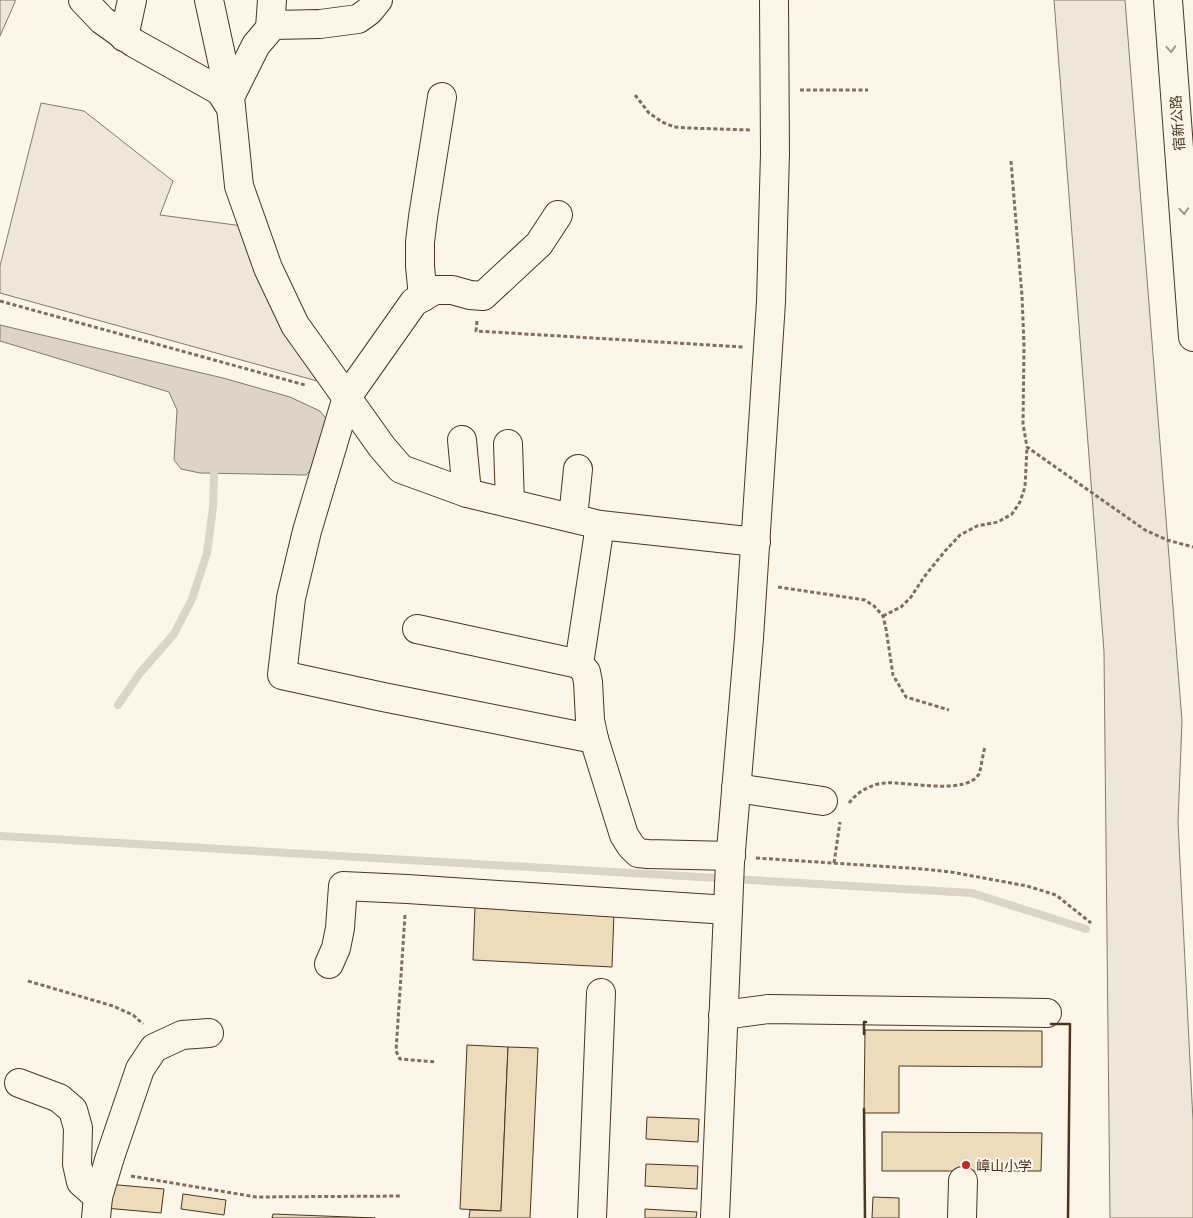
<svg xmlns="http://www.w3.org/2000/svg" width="1193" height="1218" viewBox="0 0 1193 1218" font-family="'Noto Sans','Noto Sans SC',sans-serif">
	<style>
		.green { fill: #ede6d9; stroke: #887966 }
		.water { fill: #dcd4c6; stroke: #887966 }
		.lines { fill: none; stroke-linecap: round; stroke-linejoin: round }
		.stream { stroke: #dcd4c6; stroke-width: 8 }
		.building { fill: #ecdcbc; stroke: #4a3520 }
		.minor-casing { stroke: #4a3520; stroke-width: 30 }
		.highway-casing { stroke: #4a3520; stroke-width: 30 }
		.path { stroke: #7f6f5c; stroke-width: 3; stroke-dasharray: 4 2.5; stroke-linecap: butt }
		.minor { stroke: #fbf6e9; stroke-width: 28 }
		.highway { stroke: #fbf6e9; stroke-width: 28 }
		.wall { stroke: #4a3520; stroke-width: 2.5 }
		.oneway { stroke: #a29684 }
		.poi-dot { fill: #c62828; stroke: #fbf6e9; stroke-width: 2 }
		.labels { text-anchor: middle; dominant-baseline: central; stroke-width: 4; stroke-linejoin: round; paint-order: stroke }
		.street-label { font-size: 14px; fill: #4a3520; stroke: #fbf6e9 }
		.poi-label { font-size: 14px; fill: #4a3520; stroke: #fbf6e9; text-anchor: start }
	</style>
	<rect width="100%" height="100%" fill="#fbf6e9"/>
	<g class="green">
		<path d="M0 0H15V2L0 36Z"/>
		<path d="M1054 0H1125L1182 721 1178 822 1193 1121V1218H1110L1104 652Z"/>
		<path d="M41 103 84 111 173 181 160 215 243 226 276 316 317 381 0 293V266Z"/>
	</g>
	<path class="water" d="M0 325 223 378 290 397 320 411 328 421 316 464 306 475 200 473 181 469 174 460 177 410 169 392 0 341Z"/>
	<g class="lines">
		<g class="stream">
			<path d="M118 705 140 673 174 634 192 599 207 553 213 507 214 474"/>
			<path d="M0 836 972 893 1086 929"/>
		</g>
	</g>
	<g class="building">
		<path d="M475 906 614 913 612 967 473 960Z"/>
		<path d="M865 1030 1042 1031V1067L899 1066V1113H864Z"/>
		<path d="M467 1045 508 1047 501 1211 460 1209Z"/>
		<path d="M508 1047 538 1048 530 1218H469L470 1210 501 1211Z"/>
		<path d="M647 1117 699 1119 698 1142 646 1139Z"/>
		<path d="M882 1132 1042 1133 1041 1171H882Z"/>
		<path d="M646 1164 698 1166 697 1189 645 1186Z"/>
		<path d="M107 1184 164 1189 161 1213 105 1208Z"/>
		<path d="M183 1194 226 1200 224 1215 181 1209Z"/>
		<path d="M873 1197 899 1198V1218H872Z"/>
		<path d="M645 1209 697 1212 696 1218H645Z"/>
		<path d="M273 1214 375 1218H272Z"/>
	</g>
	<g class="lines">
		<g class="minor-casing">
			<g id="minor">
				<path d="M83 0 102 20 134 43 220 91 231 108"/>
				<path d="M209 0 230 97"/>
				<path d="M378 0 369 11 358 19 320 24 273 25 256 45 230 97 239 186 268 268 295 325 382 447 401 469 467 493 600 525 756 542"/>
				<path d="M270 28 272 0"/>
				<path d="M124 37 132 0"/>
				<path d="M558 215 539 244 483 296 470 295 452 290H435L414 302 347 397 307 531 291 598 282 675 383 697 594 739"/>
				<path d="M423 297 420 266V242L423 217 442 97"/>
				<path d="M462 440 467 493"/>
				<path d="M508 444 510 503"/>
				<path d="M573 518 578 469"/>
				<path d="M417 629 579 664 586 672 588 682 590 720 594 739 624 835 631 846 638 853 648 854 731 856"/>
				<path d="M579 664 600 525"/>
				<path d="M736 788 823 801"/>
				<path d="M329 964 336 948 340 928 343 886 407 889 728 910"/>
				<path d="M723 1015 768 1009 1047 1013"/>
				<path d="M19 1083 59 1098 73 1110 78 1128 77 1164 81 1182 98 1197"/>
				<path d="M96 1218 98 1197 110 1157 140 1069 154 1048 182 1035 209 1033"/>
				<path d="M592 1218 601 993"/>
				<path d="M715 1218 730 862 749 638 771 302 775 153 774 0"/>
				<path d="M962 1218 963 1181"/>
			</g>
		</g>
		<g class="highway-casing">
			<path id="highway" d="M1168 0 1193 337"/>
		</g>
		<g class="path">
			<path d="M800 90H868"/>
			<path d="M635 95 649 113 662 122 674 127 688 128 750 130"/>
			<path d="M1011 161 1022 296 1024 345 1023 424 1027 447 1145 530 1167 540 1193 547"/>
			<path d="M0 301 305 385"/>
			<path d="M477 321 476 331 743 347"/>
			<path d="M778 587 865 600 874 606 883 616 886 629 893 675 906 697 949 710"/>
			<path d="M883 616 901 607 911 597 924 577 945 551 960 535 977 526 998 522 1012 514 1020 502 1025 487 1027 447"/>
			<path d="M849 803C857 792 871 784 885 783 906 781 966 796 979 774 981 769 983 753 985 747"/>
			<path d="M756 858 923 869 951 872 1027 886 1056 895 1091 923"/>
			<path d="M834 863 840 822"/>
			<path d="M405 915 396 1051 400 1059 436 1062"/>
			<path d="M28 981 113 1006 133 1015 143 1024"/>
			<path d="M131 1176 256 1197 402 1196"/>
		</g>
		<use href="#minor" class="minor"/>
		<use href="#highway" class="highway"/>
		<g class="wall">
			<path d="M1051 1024H1070L1068 1218"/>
			<path d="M864 1034V1022H866"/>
			<path d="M864 1109 865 1218"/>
		</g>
	</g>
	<defs><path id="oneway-chevron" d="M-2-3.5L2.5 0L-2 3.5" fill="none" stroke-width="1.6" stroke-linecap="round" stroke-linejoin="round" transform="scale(1.25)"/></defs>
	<g class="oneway">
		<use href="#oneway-chevron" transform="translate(1171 49) rotate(86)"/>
		<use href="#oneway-chevron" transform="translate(1184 211) rotate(86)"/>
	</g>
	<circle class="poi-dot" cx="966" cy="1165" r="5"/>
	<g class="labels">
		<g class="street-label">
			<text transform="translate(1177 123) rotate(-94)">宿新公路</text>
		</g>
		<g class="poi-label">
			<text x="976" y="1165">嶂山小学</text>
		</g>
	</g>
</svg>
